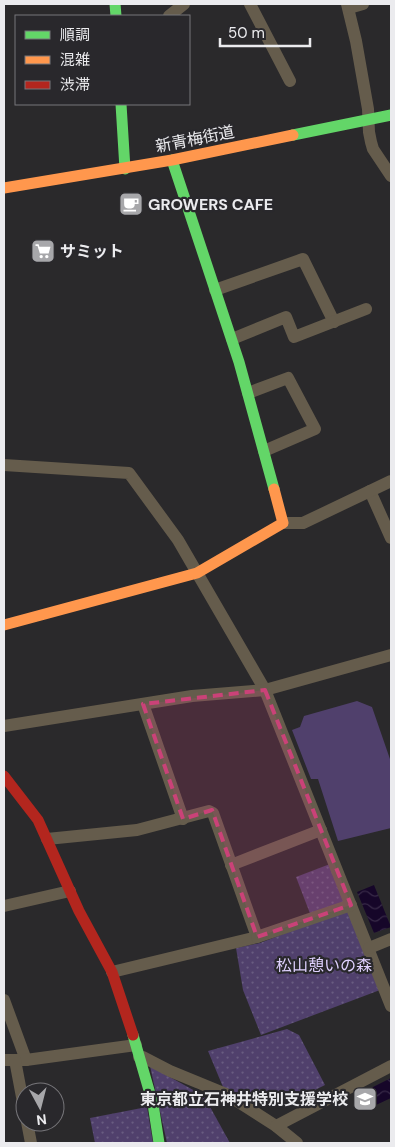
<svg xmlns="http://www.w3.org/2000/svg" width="395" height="1147" viewBox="0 0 395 1147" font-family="'DM Sans','Noto Sans JP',sans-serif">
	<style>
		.grass { fill: #50406c }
		.park { fill: url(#park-dots) }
		.water { fill: url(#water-waves) }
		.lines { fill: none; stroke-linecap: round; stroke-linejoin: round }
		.street { stroke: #655c4c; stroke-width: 12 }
		.fast { stroke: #63d668; stroke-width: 11 }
		.slow { stroke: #ff974d; stroke-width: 11 }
		.jam { stroke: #b3261e; stroke-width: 11 }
		.marked { fill: #ca4278; fill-opacity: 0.2; stroke: #ca4278; stroke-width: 4; stroke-dasharray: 10 6; stroke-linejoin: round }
		.labels { text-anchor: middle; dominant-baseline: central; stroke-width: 4.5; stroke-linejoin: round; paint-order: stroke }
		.street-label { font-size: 16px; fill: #ebebee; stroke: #29282c }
		.poi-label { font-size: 16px; font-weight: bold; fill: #ebebee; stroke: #29282c; text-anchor: start }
		.park-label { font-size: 16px; fill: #dfd1fe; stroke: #29282c }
	</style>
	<defs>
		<pattern id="park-dots" width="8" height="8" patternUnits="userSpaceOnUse" patternTransform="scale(1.25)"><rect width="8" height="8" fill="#50406c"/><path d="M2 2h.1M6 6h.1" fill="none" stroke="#695c81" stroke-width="1.8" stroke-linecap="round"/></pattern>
		<pattern id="water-waves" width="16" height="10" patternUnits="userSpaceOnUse" patternTransform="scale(1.25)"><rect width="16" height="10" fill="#160629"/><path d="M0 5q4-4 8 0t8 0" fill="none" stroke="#382a48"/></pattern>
	</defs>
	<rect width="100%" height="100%" fill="#2a292b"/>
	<path class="grass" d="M357 701 372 707 391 762V828L338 841 318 779H311L292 730 300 727 304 716Z"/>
	<g class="park">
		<path d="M330 864 345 903 311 916 296 877Z"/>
		<path d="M350 908 380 990 261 1035 243 990 236 948 260 943Z"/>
		<path d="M287 1029 299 1035 325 1085 295 1100 292 1094 263 1107 223 1087 208 1051Z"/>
		<path d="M150 1066 204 1096 230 1143H167Z"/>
		<path d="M147 1107 153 1143H95L90 1118Z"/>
	</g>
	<g class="water">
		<path d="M374 885 391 927 374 933 357 892Z"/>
		<path d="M391 1078V1098L376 1105 369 1089Z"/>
	</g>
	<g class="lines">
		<g class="street">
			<path d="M250 4 290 81"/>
			<path d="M347 4 356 41 368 109 369 132 371 142 373 149 391 176"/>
			<path d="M349 8 363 4"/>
			<path d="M169 16 184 4"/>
			<path d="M215 290 303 259 334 322"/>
			<path d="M232 339 286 317 294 337 366 309"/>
			<path d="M248 393 288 378 315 429 264 451"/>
			<path d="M4 465 129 473 178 540 265 690 391 1006"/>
			<path d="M370 491 391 538"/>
			<path d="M283 523H303L391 481"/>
			<path d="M143 704 183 819"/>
			<path d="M4 726 192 696 265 690 391 655"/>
			<path d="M47 839 137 830 209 811 213 813 257 937 112 972"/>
			<path d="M231 865 321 830"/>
			<path d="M4 906 70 891"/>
			<path d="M257 937 351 905"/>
			<path d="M369 948 391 939"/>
			<path d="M4 1000 26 1060"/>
			<path d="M139 1057H143L170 1071 226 1094 276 1126 297 1143"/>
			<path d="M4 1060H26L136 1045"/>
			<path d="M15 1060 25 1113"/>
			<path d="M27 1122 31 1143"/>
			<path d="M276 1126 391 1066"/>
		</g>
		<g class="fast">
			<path d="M115 4 116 16"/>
			<path d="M121 104 125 169"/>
			<path d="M293 135 391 115"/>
			<path d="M172 160 239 362 274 489"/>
			<path d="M133 1035 153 1104 159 1143"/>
		</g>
		<g class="slow">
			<path d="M4 188 172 160 293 135"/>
			<path d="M4 625 197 573 283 523 274 489"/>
		</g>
		<path class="jam" d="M4 776 38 820 79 911 112 972 133 1035"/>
	</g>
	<path class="marked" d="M265 690 351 905 257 937 212 810 183 819 143 704Z"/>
	<defs>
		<g id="cafe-square" transform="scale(1.25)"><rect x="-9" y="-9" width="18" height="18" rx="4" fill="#a7a7aa" stroke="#29282c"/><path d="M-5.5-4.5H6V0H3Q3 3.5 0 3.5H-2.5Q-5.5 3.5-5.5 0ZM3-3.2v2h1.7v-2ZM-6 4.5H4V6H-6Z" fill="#fff"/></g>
		<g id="supermarket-square" transform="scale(1.25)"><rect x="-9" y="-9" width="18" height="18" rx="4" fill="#a7a7aa" stroke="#29282c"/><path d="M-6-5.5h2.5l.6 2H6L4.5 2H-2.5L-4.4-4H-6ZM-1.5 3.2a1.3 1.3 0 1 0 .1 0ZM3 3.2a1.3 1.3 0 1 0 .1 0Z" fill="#fff"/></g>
		<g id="school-square" transform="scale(1.25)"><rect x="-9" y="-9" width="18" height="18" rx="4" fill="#a7a7aa" stroke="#29282c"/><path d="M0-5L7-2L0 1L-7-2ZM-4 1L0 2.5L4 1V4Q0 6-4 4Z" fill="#fff"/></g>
	</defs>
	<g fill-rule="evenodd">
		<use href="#cafe-square" x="131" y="204"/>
		<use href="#supermarket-square" x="43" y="251"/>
		<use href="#school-square" x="365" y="1099"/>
	</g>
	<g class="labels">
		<g class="street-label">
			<text transform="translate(195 139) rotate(-11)">新青梅街道</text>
		</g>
		<g class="poi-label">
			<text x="148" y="204">GROWERS CAFE</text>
			<text x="60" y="251">サミット</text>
			<text x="348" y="1099" text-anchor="end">東京都立石神井特別支援学校</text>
		</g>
		<g class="park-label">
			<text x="324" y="965">松山憩いの森</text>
		</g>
	</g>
	<rect width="395" height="1147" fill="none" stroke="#ebebee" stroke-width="10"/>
	<rect x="15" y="15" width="175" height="90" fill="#29282c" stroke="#77767a"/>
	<rect x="25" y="31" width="25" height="8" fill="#63d668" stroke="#77767a"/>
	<text x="60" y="40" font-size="15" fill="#ebebee">順調</text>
	<rect x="25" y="56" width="25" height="8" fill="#ff974d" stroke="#77767a"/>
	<text x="60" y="65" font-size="15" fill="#ebebee">混雑</text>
	<rect x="25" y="81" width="25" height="8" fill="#b3261e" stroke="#77767a"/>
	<text x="60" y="90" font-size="15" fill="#ebebee">渋滞</text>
	<g transform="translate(40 1107) rotate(173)"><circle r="24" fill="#29282c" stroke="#77767a"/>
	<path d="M0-4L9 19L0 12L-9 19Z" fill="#a7a7aa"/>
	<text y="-8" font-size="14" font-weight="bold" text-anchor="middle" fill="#ebebee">N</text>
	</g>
	<path d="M220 38v8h90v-8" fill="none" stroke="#ebebee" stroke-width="2.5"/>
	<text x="228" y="38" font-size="15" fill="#ebebee" stroke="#29282c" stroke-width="4" paint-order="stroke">50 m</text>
</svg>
